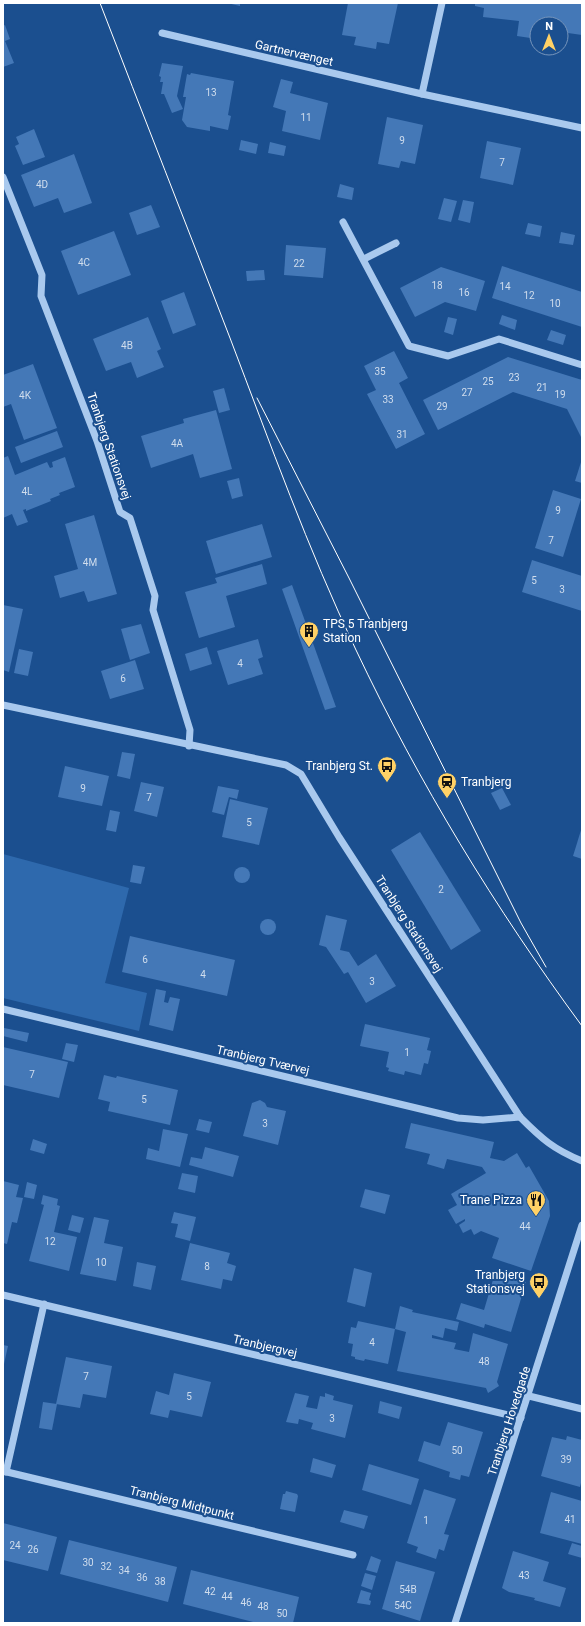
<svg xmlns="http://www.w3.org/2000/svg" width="585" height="1626" viewBox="0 0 585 1626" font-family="Roboto,sans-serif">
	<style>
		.green { fill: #2e69ad }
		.building { fill: #4478b7 }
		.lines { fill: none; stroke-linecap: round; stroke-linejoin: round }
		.minor { stroke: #a9c9ee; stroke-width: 7 }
		.tram { stroke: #fff; stroke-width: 1 }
		.labels { text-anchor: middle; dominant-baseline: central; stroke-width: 4; stroke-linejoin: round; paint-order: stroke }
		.number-label { font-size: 10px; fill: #d0dded }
		.street-label { font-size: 12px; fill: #fff; stroke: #1b4f8f }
		.poi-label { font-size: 12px; fill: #fff; stroke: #1b4f8f; text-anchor: end }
	</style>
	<rect width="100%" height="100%" fill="#1b4f8f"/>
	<path class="green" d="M3 854 129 888 105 983 147 993 139 1031 3 998Z"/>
	<g class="building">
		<path d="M227 3H240V6Z"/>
		<path d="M348 3H398L389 44 377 42 376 49 354 45 356 37 342 35Z"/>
		<path d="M475 3H582V35L561 32V24H537V39L517 36 519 21 483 17 484 8 475 6Z"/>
		<path d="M5 25 10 39 5 41 14 63 3 67V26Z"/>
		<path d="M162 63 183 66 177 96 183 109 172 113 164 94H161L163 82H160L161 77 159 76Z"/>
		<path d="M191 73 234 81 228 115 231 116 228 130 210 126V131L187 127 182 120 186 97H183L187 74 190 75Z"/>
		<path d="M281 79 293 82 290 93 328 103 320 140 282 131 286 111 273 107Z"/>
		<path d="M387 117 423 125 415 164 401 161 399 168 378 164Z"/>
		<path d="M34 129 45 157 23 165 15 146 19 144 16 137Z"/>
		<path d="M241 140 258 144 256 154 239 150Z"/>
		<path d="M487 141 521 148 513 185 480 178Z"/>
		<path d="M270 142 286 146 284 156 268 153Z"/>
		<path d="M74 154 92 203 64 213 58 198 34 207 21 175Z"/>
		<path d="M340 184 354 188 352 200 337 197Z"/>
		<path d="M444 198 457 201 451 222 438 219Z"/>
		<path d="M463 200 474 202 470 223 458 220Z"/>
		<path d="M151 205 160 227 137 235 129 213Z"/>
		<path d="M528 223 542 226 540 237 525 234Z"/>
		<path d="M114 231 131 275 78 295 61 251Z"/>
		<path d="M561 232 575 235 573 245 559 243Z"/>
		<path d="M286 245 326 248 323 278 284 275Z"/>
		<path d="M502 266 582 292V327L492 298Z"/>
		<path d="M441 267 485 281 476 311 445 302 415 317 400 288Z"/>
		<path d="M264 270 265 280 247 281 246 271Z"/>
		<path d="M184 292 196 325 173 334 161 301Z"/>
		<path d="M502 315 517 320 515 330 499 324Z"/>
		<path d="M148 317 161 349 157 351 164 367 137 378 131 362 106 371 93 339Z"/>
		<path d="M448 317 457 319 453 335 444 332Z"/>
		<path d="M551 330 566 335 563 345 547 340Z"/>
		<path d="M394 351 408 378 399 383 425 434 396 449 367 394 376 390 364 366Z"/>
		<path d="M508 357 582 380V439L567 409 513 392 438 430 423 400Z"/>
		<path d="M33 364 57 428 24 440 11 404 3 407V375Z"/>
		<path d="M224 388 230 410 219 413 213 391Z"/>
		<path d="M216 410 232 469 200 478 193 454 151 468 141 436 184 423 183 419Z"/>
		<path d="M57 431 63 447 21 463 15 447Z"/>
		<path d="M8 456 15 475 47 462 50 468 53 467 52 462 65 457 75 487 59 493 60 495 50 499 51 501 26 511V509L23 510 28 522 17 526 12 514 3 518V458Z"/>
		<path d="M582 459V483L575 481Z"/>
		<path d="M239 478 243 496 232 499 227 481Z"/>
		<path d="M553 490 581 499 563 557 535 548Z"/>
		<path d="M94 515 117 594 88 602 84 591 60 598 54 576 78 569 65 524Z"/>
		<path d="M262 524 272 557 216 574 206 541Z"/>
		<path d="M532 560 582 576V611L522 592Z"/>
		<path d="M262 564 267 584 226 596 235 627 199 638 185 592 217 583 215 578Z"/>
		<path d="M292 585 336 707 325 710 282 589Z"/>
		<path d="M3 605 23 609 9 672 3 670Z"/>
		<path d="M141 624 150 653 130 660 121 629Z"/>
		<path d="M258 639 263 657 258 659 263 674 228 685 217 651Z"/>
		<path d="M207 647 212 664 190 671 185 654Z"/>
		<path d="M19 649 33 652 28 676 14 673Z"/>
		<path d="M135 660 144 689 110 699 101 671Z"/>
		<path d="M122 752 135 754 130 779 117 776Z"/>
		<path d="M65 766 109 776 102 806 58 797Z"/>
		<path d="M141 782 164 787 157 817 134 811Z"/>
		<path d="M218 786 239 790 237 799 229 797 224 815 212 812Z"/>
		<path d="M502 788 511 805 500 810 491 793Z"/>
		<path d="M230 799 268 808 259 845 222 837Z"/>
		<path d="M110 810 120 812 116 832 106 830Z"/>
		<path d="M582 827V859L573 856Z"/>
		<path d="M420 832 481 931 451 950 391 850Z"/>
		<path d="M133 865 145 867 141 884 130 882Z"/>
		<circle cx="242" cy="875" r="8"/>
		<path d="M326 915 347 920 340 950 349 952 358 966 376 954 396 986 366 1003 348 972 344 974 326 947 319 945Z"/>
		<circle cx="268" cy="927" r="8"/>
		<path d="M130 936 235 960 227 996 122 972Z"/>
		<path d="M156 989 166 991 164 1002 168 1003 170 997 180 999 173 1031 149 1025Z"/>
		<path d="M365 1024 430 1038 427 1050 431 1051 428 1064 424 1063 421 1075 405 1071 404 1075 388 1071 389 1068 386 1067 389 1052 360 1046Z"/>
		<path d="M4 1028 29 1033 27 1042 3 1036Z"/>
		<path d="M66 1043 78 1045 74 1062 62 1059Z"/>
		<path d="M3 1047 68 1062 59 1098 3 1085Z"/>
		<path d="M104 1075 116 1078 117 1076 178 1090 170 1125 108 1111 110 1102 98 1099Z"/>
		<path d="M260 1100 265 1103 267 1107 286 1111 278 1145 243 1136 252 1103Z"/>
		<path d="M199 1119 212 1122 209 1133 196 1130Z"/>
		<path d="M411 1123 494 1142 490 1158 504 1161 517 1153 526 1168 529 1166 549 1201 550 1216 531 1271 492 1258 499 1238 481 1231 474 1235 471 1229 463 1233 459 1225 465 1221V1219L456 1224 448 1210 457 1205 451 1194 486 1173 482 1167 447 1159 444 1169 427 1164 430 1154 405 1148Z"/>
		<path d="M163 1129 188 1134 180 1167 146 1159 148 1148 159 1151Z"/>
		<path d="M33 1139 47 1144 44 1154 30 1150Z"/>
		<path d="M205 1147 239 1156 233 1177 189 1165 191 1157 202 1159Z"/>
		<path d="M182 1173 198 1176 195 1193 178 1189Z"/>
		<path d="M3 1181 19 1185 16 1197 23 1198 17 1223 12 1222 7 1244 3 1243Z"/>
		<path d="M27 1182 37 1185 34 1199 24 1197Z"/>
		<path d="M365 1189 390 1195 385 1214 360 1207Z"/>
		<path d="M43 1195 58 1199 57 1205 60 1206 54 1232 77 1237 69 1271 29 1261 44 1205 41 1204Z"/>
		<path d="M174 1212 196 1217 190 1241 175 1237 178 1224 171 1223Z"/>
		<path d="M72 1215 84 1218 80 1233 68 1230Z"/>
		<path d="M94 1217 109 1220 104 1243 123 1247 116 1281 80 1274Z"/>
		<path d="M190 1243 230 1253 227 1263 236 1266 232 1281 223 1279 221 1289 181 1280Z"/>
		<path d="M137 1262 156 1266 151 1290 133 1286Z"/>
		<path d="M354 1268 372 1273 365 1307 347 1302Z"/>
		<path d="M495 1273 526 1282 511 1332 485 1324 484 1328 456 1319 461 1303 484 1310Z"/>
		<path d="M400 1306 413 1310 412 1312 459 1322 457 1331 445 1328 443 1338 432 1335V1338L456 1343 454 1349 469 1352 473 1333 508 1344 497 1382 499 1386 488 1393 486 1388 397 1371 406 1332 395 1329 388 1364 365 1359 364 1361 355 1359V1357L351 1356 353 1344 348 1343 351 1327 356 1328 358 1321 395 1329Z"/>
		<path d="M3 1345 8 1346 4 1364H3Z"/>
		<path d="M66 1357 112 1366 106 1398 83 1394 80 1408 56 1404Z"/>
		<path d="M174 1373 211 1382 202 1417 170 1410 168 1418 150 1414 156 1391 169 1395Z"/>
		<path d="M295 1393 309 1396 306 1407 317 1409 320 1396 325 1397V1393L334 1396 333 1400 353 1405 345 1438 311 1429 313 1423 299 1419 298 1424 286 1422Z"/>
		<path d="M380 1401 402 1407 399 1419 378 1413Z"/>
		<path d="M43 1402 57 1404 52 1430 39 1428Z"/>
		<path d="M448 1422 483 1432 469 1477 461 1475 460 1480 449 1477 450 1472 418 1461 424 1441 440 1446Z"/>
		<path d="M567 1436 582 1440V1479L580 1487 541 1476 552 1437 566 1440Z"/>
		<path d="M313 1458 336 1465 332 1478 310 1472Z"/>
		<path d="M369 1464 419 1479 411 1505 362 1490Z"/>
		<path d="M424 1489 456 1499 444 1534 449 1535 444 1551 439 1549 436 1559 416 1552 418 1547 407 1543Z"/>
		<path d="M286 1491 297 1494 298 1496 295 1512 280 1509 283 1494H285Z"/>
		<path d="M551 1492 582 1501V1544L540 1533Z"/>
		<path d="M344 1510 368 1516 364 1529 340 1522Z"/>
		<path d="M3 1523 57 1537 48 1571 3 1560Z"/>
		<path d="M69 1540 177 1567 168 1602 60 1574Z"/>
		<path d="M572 1543 582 1546V1558L568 1554Z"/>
		<path d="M513 1551 549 1562 543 1581 566 1588 560 1607 534 1600 535 1598 509 1592 502 1588Z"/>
		<path d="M371 1556 381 1560 377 1573 366 1570Z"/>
		<path d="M396 1561 435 1572 420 1621 382 1609Z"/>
		<path d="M191 1570 299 1597 293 1623H257L183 1604Z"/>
		<path d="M365 1573 376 1576 372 1590 361 1586Z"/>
		<path d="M361 1590 371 1593 369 1600 371 1601 370 1605 357 1603Z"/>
	</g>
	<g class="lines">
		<g class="minor">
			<path d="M442 3 422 94 582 128"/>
			<path d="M162 33 422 94"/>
			<path d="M3 177 42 275 41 296 97 441 120 512 130 518 155 596 153 610 190 730 189 746"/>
			<path d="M343 222 409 346 448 356 499 339 582 365"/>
			<path d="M364 259 396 243"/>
			<path d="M3 705 286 765 301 774 339 837 520 1117C542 1139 553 1149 582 1161"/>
			<path d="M3 1009 458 1118 483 1120 520 1117"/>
			<path d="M3 1295 521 1418"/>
			<path d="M529 1396 582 1409"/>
			<path d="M3 1471 353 1555"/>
			<path d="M6 1472 44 1304"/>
			<path d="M455 1623 582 1225"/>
		</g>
		<g class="tram">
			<path d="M100 3C143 115 187 226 230 338 270 443 308 549 356 650 419 783 495 908 582 1026"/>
			<path d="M257 398 349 578 521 923 546 967"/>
		</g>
	</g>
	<defs>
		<g id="building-pin" transform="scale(1)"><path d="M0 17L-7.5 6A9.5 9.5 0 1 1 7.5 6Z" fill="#ffd166" stroke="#1b4f8f"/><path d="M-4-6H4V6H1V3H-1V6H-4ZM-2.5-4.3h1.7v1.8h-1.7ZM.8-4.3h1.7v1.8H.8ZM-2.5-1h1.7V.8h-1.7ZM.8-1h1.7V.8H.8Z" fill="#111"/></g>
		<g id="bus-pin" transform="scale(1)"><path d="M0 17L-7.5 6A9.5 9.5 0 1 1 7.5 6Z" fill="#ffd166" stroke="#1b4f8f"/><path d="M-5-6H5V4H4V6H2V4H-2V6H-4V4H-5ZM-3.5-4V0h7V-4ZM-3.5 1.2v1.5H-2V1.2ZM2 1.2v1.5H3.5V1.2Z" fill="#111"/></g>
		<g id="station-pin" transform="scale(1)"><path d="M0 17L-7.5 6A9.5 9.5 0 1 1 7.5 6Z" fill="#ffd166" stroke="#1b4f8f"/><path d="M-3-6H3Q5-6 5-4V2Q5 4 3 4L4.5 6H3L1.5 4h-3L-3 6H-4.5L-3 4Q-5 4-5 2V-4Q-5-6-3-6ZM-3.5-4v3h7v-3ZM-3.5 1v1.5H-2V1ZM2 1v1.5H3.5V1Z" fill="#111"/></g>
		<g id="restaurant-pin" transform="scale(1)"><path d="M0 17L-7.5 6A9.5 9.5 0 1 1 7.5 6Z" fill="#ffd166" stroke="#1b4f8f"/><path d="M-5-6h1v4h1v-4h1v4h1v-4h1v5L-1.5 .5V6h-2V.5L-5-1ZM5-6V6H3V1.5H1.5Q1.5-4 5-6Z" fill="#111"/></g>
	</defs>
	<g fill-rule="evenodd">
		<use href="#building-pin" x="309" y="631"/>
		<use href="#bus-pin" x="387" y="766"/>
		<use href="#station-pin" x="447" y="782"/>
		<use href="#restaurant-pin" x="536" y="1200"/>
		<use href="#bus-pin" x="539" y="1282"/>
	</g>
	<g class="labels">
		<g class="number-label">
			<text x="211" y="92">13</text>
			<text x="306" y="117">11</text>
			<text x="402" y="140">9</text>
			<text x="502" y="162">7</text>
			<text x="42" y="184">4D</text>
			<text x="84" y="262">4C</text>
			<text x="299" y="263">22</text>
			<text x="437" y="285">18</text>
			<text x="505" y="286">14</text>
			<text x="464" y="292">16</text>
			<text x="529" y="295">12</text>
			<text x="555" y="303">10</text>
			<text x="127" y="345">4B</text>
			<text x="380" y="371">35</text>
			<text x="514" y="377">23</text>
			<text x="488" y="381">25</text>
			<text x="542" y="387">21</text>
			<text x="467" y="392">27</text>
			<text x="560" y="394">19</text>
			<text x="25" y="395">4K</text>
			<text x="388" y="399">33</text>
			<text x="442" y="406">29</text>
			<text x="402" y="434">31</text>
			<text x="177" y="443">4A</text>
			<text x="27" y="491">4L</text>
			<text x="558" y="510">9</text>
			<text x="551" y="540">7</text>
			<text x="90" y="562">4M</text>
			<text x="534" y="580">5</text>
			<text x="562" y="589">3</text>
			<text x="240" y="663">4</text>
			<text x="123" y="678">6</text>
			<text x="83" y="788">9</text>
			<text x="149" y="797">7</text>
			<text x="249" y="822">5</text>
			<text x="441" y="889">2</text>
			<text x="145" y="959">6</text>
			<text x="203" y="974">4</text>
			<text x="372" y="981">3</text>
			<text x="407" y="1052">1</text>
			<text x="32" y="1074">7</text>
			<text x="144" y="1099">5</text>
			<text x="265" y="1123">3</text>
			<text x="525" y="1226">44</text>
			<text x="50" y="1241">12</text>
			<text x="101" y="1262">10</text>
			<text x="207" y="1266">8</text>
			<text x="372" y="1342">4</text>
			<text x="484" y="1361">48</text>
			<text x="86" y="1376">7</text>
			<text x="189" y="1396">5</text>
			<text x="332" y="1418">3</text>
			<text x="457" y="1450">50</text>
			<text x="566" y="1459">39</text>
			<text x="570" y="1519">41</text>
			<text x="426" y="1520">1</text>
			<text x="15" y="1545">24</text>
			<text x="33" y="1549">26</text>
			<text x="88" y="1562">30</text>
			<text x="106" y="1566">32</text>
			<text x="124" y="1570">34</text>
			<text x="524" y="1575">43</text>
			<text x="142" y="1577">36</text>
			<text x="160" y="1581">38</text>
			<text x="408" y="1589">54B</text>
			<text x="210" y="1591">42</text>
			<text x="227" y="1596">44</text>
			<text x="246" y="1602">46</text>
			<text x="403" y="1605">54C</text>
			<text x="263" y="1606">48</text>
			<text x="282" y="1613">50</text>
		</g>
		<g class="street-label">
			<text transform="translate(294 53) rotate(13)">Gartnervænget</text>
			<text transform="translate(109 446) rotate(71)">Tranbjerg Stationsvej</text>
			<text transform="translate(409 924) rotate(57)">Tranbjerg Stationsvej</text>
			<text transform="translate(263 1060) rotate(13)">Tranbjerg Tværvej</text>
			<text transform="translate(265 1346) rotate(13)">Tranbjergvej</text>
			<text transform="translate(509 1421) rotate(-72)">Tranbjerg Hovedgade</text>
			<text transform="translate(182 1503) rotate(14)">Tranbjerg Midtpunkt</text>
		</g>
		<g class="poi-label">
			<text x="323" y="624" text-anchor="start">TPS 5 Tranbjerg<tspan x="323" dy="14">Station</tspan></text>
			<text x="373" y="766">Tranbjerg St.</text>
			<text x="461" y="782" text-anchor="start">Tranbjerg</text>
			<text x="522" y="1200">Trane Pizza</text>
			<text x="525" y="1275">Tranbjerg<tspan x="525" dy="14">Stationsvej</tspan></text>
		</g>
	</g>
	<rect width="585" height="1626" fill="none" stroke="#ffffff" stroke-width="8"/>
	<g transform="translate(549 36)"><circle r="19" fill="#1b4f8f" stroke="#7695bc"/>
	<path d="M0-3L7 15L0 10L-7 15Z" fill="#ffd166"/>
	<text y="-6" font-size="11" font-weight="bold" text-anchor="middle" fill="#ffffff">N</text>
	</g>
</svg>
